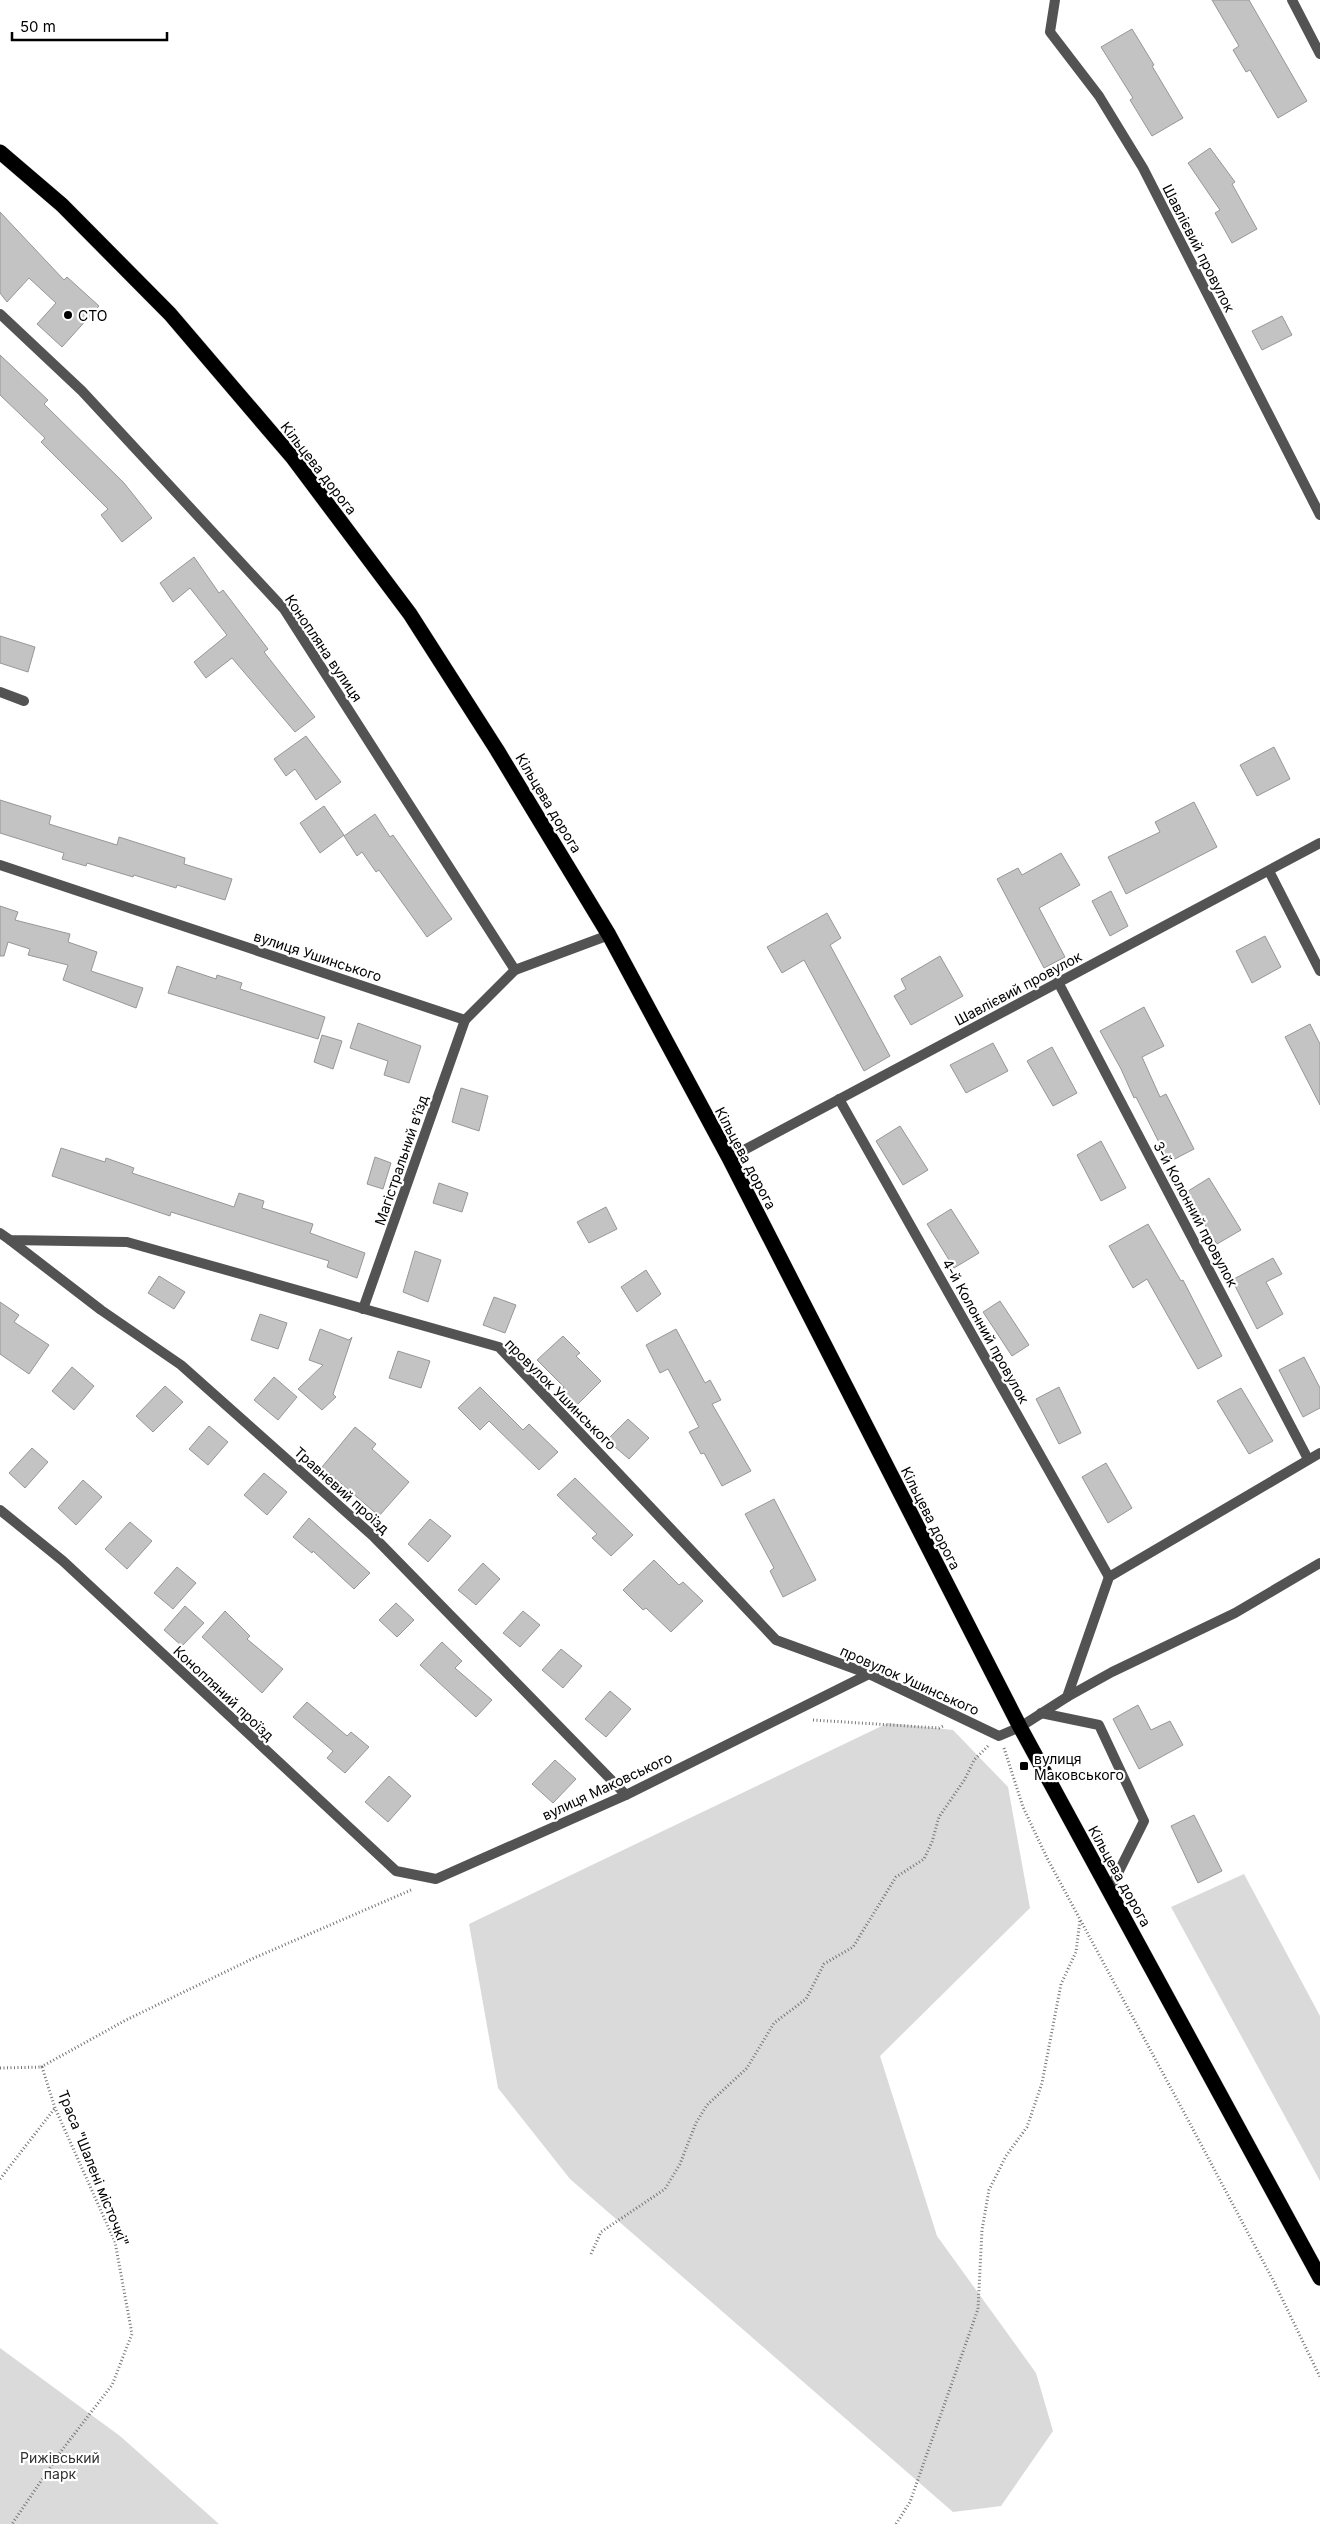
<svg xmlns="http://www.w3.org/2000/svg" width="1320" height="2524" viewBox="0 0 1320 2524" font-family="Inter,sans-serif">
	<style>
		.green { fill: #dadada }
		.building { fill: #c3c3c3; stroke: #979797 }
		.lines { fill: none; stroke-linecap: round; stroke-linejoin: round }
		.highway-casing { stroke: #dbdbdb; stroke-width: 16 }
		.path { stroke: #757575; stroke-width: 3; stroke-dasharray: 1 2.5; stroke-linecap: butt }
		.lane { stroke: #535353; stroke-width: 10 }
		.street { stroke: #535353; stroke-width: 10 }
		.highway { stroke: #000; stroke-width: 15 }
		.poi-dot { fill: #000; stroke: #fff; stroke-width: 2 }
		.labels { text-anchor: middle; dominant-baseline: central; stroke-width: 4.5; stroke-linejoin: round; paint-order: stroke }
		.street-label { font-size: 14px; fill: #000; stroke: #fff }
		.poi-label { font-size: 14px; fill: #000; stroke: #fff; text-anchor: start }
		.park-label { font-size: 14px; fill: #313131; stroke: #fff }
	</style>
	<rect width="100%" height="100%" fill="#fff"/>
	<g class="green">
		<path d="M888 1723 953 1730 1008 1787 1030 1908 880 2056 937 2236 1036 2373 1053 2431 1001 2506 953 2512 570 2179 498 2088 469 1924Z"/>
		<path d="M1244 1874 1320 2016V2181L1171 1907Z"/>
		<path d="M0 2348 120 2436 219 2524H0Z"/>
	</g>
	<g class="building">
		<path d="M1212 0H1249L1307 101 1278 118 1250 70 1246 72 1233 50 1239 46Z"/>
		<path d="M1132 29 1154 65 1152 66 1183 118 1152 136 1130 100 1133 98 1101 47Z"/>
		<path d="M1210 148 1235 182 1232 184 1257 229 1232 243 1215 213 1220 210 1188 163Z"/>
		<path d="M0 212 64 280 67 277 99 306 62 347 37 324 56 303 29 278 7 302 0 293Z"/>
		<path d="M1282 316 1292 335 1262 350 1252 331Z"/>
		<path d="M0 355 48 400 44 404 124 483 152 518 122 542 101 515 108 509 41 442 45 438 0 395Z"/>
		<path d="M194 557 219 593 223 590 268 649 264 652 315 717 295 732 232 658 206 678 194 662 227 635 190 588 173 602 160 583Z"/>
		<path d="M0 636 35 647 28 672 0 663Z"/>
		<path d="M306 736 341 782 316 800 295 769 286 776 274 759Z"/>
		<path d="M1274 747 1290 779 1257 796 1240 765Z"/>
		<path d="M0 800 51 816 49 824 117 845 119 837 185 858 184 864 232 879 225 900 177 885 176 888 134 875 133 877 87 863 86 866 62 859 64 853 0 833Z"/>
		<path d="M1194 802 1217 847 1126 894 1108 857 1160 832 1155 822Z"/>
		<path d="M324 806 344 835 320 853 300 823Z"/>
		<path d="M375 814 390 837 393 835 452 919 427 937 379 870 376 872 362 852 357 856 344 836Z"/>
		<path d="M1061 853 1080 885 1039 908 1065 957 1044 968 997 879 1018 868 1022 875Z"/>
		<path d="M1111 891 1128 926 1110 936 1092 901Z"/>
		<path d="M0 906 18 912 15 920 70 934 68 942 97 952 91 971 143 988 136 1008 63 980 68 965 28 955 30 949 8 942 4 956H0Z"/>
		<path d="M827 913 841 938 830 945 890 1056 864 1071 804 960 782 973 767 947Z"/>
		<path d="M1265 936 1281 967 1252 983 1236 951Z"/>
		<path d="M940 956 963 996 911 1025 894 996 906 989 901 979Z"/>
		<path d="M177 966 216 979 217 975 242 983 240 989 325 1017 318 1039 168 993Z"/>
		<path d="M1144 1007 1164 1046 1142 1057 1160 1097 1166 1094 1194 1149 1169 1162 1136 1097 1134 1098 1121 1069 1100 1031Z"/>
		<path d="M358 1023 421 1046 409 1083 384 1075 388 1061 350 1048Z"/>
		<path d="M1310 1024 1320 1044V1105L1285 1037Z"/>
		<path d="M322 1035 342 1041 333 1069 314 1062Z"/>
		<path d="M993 1043 1008 1071 966 1093 950 1065Z"/>
		<path d="M1052 1047 1077 1093 1053 1106 1027 1061Z"/>
		<path d="M461 1088 488 1096 479 1131 452 1122Z"/>
		<path d="M900 1126 928 1170 903 1185 876 1141Z"/>
		<path d="M1101 1141 1126 1188 1101 1201 1077 1155Z"/>
		<path d="M61 1148 105 1162 106 1158 134 1168 132 1173 234 1207 239 1193 264 1201 262 1208 313 1224 310 1233 365 1253 357 1278 327 1267 329 1261 171 1212 170 1216 52 1176Z"/>
		<path d="M375 1157 391 1163 383 1189 367 1184Z"/>
		<path d="M1209 1178 1241 1230 1217 1244 1185 1193Z"/>
		<path d="M439 1183 468 1193 462 1212 433 1203Z"/>
		<path d="M606 1207 617 1229 589 1243 577 1222Z"/>
		<path d="M951 1209 979 1253 954 1268 927 1224Z"/>
		<path d="M1148 1224 1181 1281 1183 1280 1222 1356 1198 1369 1147 1279 1133 1288 1109 1246Z"/>
		<path d="M415 1251 441 1260 428 1302 403 1292Z"/>
		<path d="M1273 1258 1282 1274 1266 1282 1283 1314 1257 1329 1232 1280Z"/>
		<path d="M646 1270 661 1294 637 1312 621 1287Z"/>
		<path d="M159 1276 185 1292 174 1309 148 1293Z"/>
		<path d="M494 1297 516 1305 505 1333 483 1325Z"/>
		<path d="M1000 1301 1029 1345 1012 1356 983 1312Z"/>
		<path d="M0 1302 19 1315 14 1322 49 1345 29 1374 0 1354Z"/>
		<path d="M260 1314 287 1323 278 1349 251 1340Z"/>
		<path d="M320 1329 349 1340 352 1337 333 1394 336 1397 322 1410 298 1389 323 1365 309 1360Z"/>
		<path d="M676 1329 705 1383 710 1380 721 1400 712 1404 751 1471 722 1486 704 1453 701 1454 689 1432 699 1427 668 1369 660 1373 646 1345Z"/>
		<path d="M563 1336 580 1353 576 1356 601 1381 576 1406 561 1391 564 1387 537 1360Z"/>
		<path d="M398 1351 430 1361 421 1388 389 1378Z"/>
		<path d="M1304 1357 1320 1388V1408L1303 1417 1279 1370Z"/>
		<path d="M72 1367 94 1386 74 1410 52 1391Z"/>
		<path d="M274 1377 297 1397 278 1420 254 1400Z"/>
		<path d="M165 1386 183 1402 153 1432 136 1416Z"/>
		<path d="M480 1387 523 1430 529 1424 558 1452 539 1470 489 1421 480 1430 458 1408Z"/>
		<path d="M1059 1387 1081 1433 1059 1444 1036 1399Z"/>
		<path d="M1241 1388 1273 1441 1249 1454 1217 1401Z"/>
		<path d="M628 1419 649 1438 629 1459 607 1440Z"/>
		<path d="M209 1426 228 1442 208 1465 189 1449Z"/>
		<path d="M355 1427 376 1444 372 1449 409 1482 379 1516 322 1467Z"/>
		<path d="M32 1448 48 1462 25 1488 9 1473Z"/>
		<path d="M1106 1463 1132 1508 1108 1523 1082 1477Z"/>
		<path d="M264 1473 287 1492 267 1515 244 1495Z"/>
		<path d="M575 1478 633 1535 611 1556 592 1538 597 1534 557 1495Z"/>
		<path d="M83 1480 102 1497 76 1525 58 1508Z"/>
		<path d="M774 1499 816 1580 783 1597 770 1571 774 1568 745 1514Z"/>
		<path d="M309 1518 370 1573 354 1589 313 1551 312 1553 293 1537Z"/>
		<path d="M430 1519 451 1536 428 1562 408 1544Z"/>
		<path d="M130 1522 152 1541 127 1569 105 1549Z"/>
		<path d="M654 1560 679 1585 683 1582 703 1601 671 1632 646 1608 643 1610 623 1590Z"/>
		<path d="M483 1563 500 1579 476 1605 458 1590Z"/>
		<path d="M177 1567 196 1583 173 1609 154 1593Z"/>
		<path d="M396 1603 414 1620 397 1637 379 1620Z"/>
		<path d="M185 1606 204 1623 182 1646 164 1630Z"/>
		<path d="M225 1611 250 1636 247 1639 283 1669 262 1693 202 1637Z"/>
		<path d="M523 1611 540 1625 520 1647 503 1633Z"/>
		<path d="M442 1642 462 1661 455 1668 492 1700 476 1717 420 1665Z"/>
		<path d="M561 1649 582 1666 563 1688 542 1670Z"/>
		<path d="M610 1691 631 1709 606 1737 585 1719Z"/>
		<path d="M307 1702 347 1736 351 1732 369 1747 345 1773 327 1758 333 1751 293 1717Z"/>
		<path d="M1138 1705 1151 1730 1170 1721 1183 1745 1139 1769 1113 1719Z"/>
		<path d="M555 1760 576 1779 553 1803 532 1784Z"/>
		<path d="M389 1776 411 1796 388 1822 365 1802Z"/>
		<path d="M1194 1815 1222 1871 1198 1883 1171 1826Z"/>
	</g>
	<g class="lines">
		<g class="highway-casing">
			<path id="highway" d="M0 152 62 205 170 314 293 458 410 614 497 750 609 935 729 1158 1020 1727 1320 2278"/>
		</g>
		<g class="path">
			<path d="M813 1720 939 1728 943 1726"/>
			<path d="M1004 1748 1023 1807 1047 1858 1187 2118 1274 2282 1320 2377"/>
			<path d="M41 2067 126 2020 254 1958 411 1890"/>
			<path d="M0 2068 42 2067 55 2108 115 2242 132 2334 112 2385 62 2450 12 2524"/>
			<path d="M0 2179 55 2108"/>
			<path d="M591 2254 601 2232 665 2189 680 2164 696 2123 707 2105 747 2068 774 2023 806 1999 824 1964 853 1947 896 1877 924 1859 932 1842 939 1817 965 1779 974 1760 988 1746"/>
			<path d="M896 2524 910 2502 978 2309 982 2230 989 2190 1006 2156 1027 2127 1042 2083 1061 1984 1076 1952 1080 1920"/>
		</g>
		<g class="lane">
			<path d="M1067 1697 1112 1672 1235 1613 1320 1563"/>
			<path d="M1041 1713 1099 1725 1144 1821 1109 1891"/>
		</g>
		<g class="street">
			<path d="M1055 0 1050 32 1099 96 1143 168 1320 515"/>
			<path d="M1292 0 1320 54"/>
			<path d="M0 314 82 391 284 609 515 970"/>
			<path d="M0 692 24 701"/>
			<path d="M0 865 465 1020 515 970 609 935"/>
			<path d="M1269 871 1320 971"/>
			<path d="M1058 982 1308 1459"/>
			<path d="M839 1099 1109 1577"/>
			<path d="M729 1158 1320 843"/>
			<path d="M0 1233 10 1240 127 1242 499 1347 776 1640 869 1674 999 1736 1020 1727 1067 1697 1109 1577 1320 1453"/>
			<path d="M10 1240 101 1310 181 1365 373 1536 626 1795"/>
			<path d="M363 1309 465 1020"/>
			<path d="M0 1510 63 1561 396 1871 436 1879 626 1795 869 1674"/>
		</g>
		<use href="#highway" class="highway"/>
	</g>
	<g class="poi-dot">
		<circle cx="68" cy="315" r="5"/>
		<rect x="1019" y="1761" width="10" height="10" rx="2.5"/>
	</g>
	<g class="labels">
		<g class="street-label">
			<text transform="translate(1199 248) rotate(63)">Шавлієвий провулок</text>
			<text transform="translate(319 468) rotate(52)">Кільцева дорога</text>
			<text transform="translate(324 648) rotate(56)">Конопляна вулиця</text>
			<text transform="translate(549 803) rotate(59)">Кільцева дорога</text>
			<text transform="translate(318 956) rotate(18)">вулиця Ушинського</text>
			<text transform="translate(1018 988) rotate(-28)">Шавлієвий провулок</text>
			<text transform="translate(746 1158) rotate(62)">Кільцева дорога</text>
			<text transform="translate(401 1160) rotate(-71)">Магістральний в’їзд</text>
			<text transform="translate(1196 1214) rotate(62)">3-й Колонний провулок</text>
			<text transform="translate(986 1331) rotate(61)">4-й Колонний провулок</text>
			<text transform="translate(561 1394) rotate(45)">провулок Ушинського</text>
			<text transform="translate(342 1490) rotate(42)">Травневий проїзд</text>
			<text transform="translate(931 1518) rotate(63)">Кільцева дорога</text>
			<text transform="translate(910 1680) rotate(24)">провулок Ушинського</text>
			<text transform="translate(224 1693) rotate(43)">Конопляний проїзд</text>
			<text transform="translate(607 1786) rotate(-25)">вулиця Маковського</text>
			<text transform="translate(1120 1876) rotate(61)">Кільцева дорога</text>
			<text transform="translate(94 2168) rotate(68)">Траса "Шаленi мiсточкi"</text>
		</g>
		<g class="poi-label">
			<text x="78" y="315">СТО</text>
			<text x="1034" y="1758">вулиця<tspan x="1034" dy="16">Маковського</tspan></text>
		</g>
		<g class="park-label">
			<text x="60" y="2457">Рижівський<tspan x="60" dy="16">парк</tspan></text>
		</g>
	</g>
	<path d="M12 32v8h155v-8" fill="none" stroke="#000000" stroke-width="2.5"/>
	<text x="20" y="32" font-size="15" fill="#000000" stroke="#ffffff" stroke-width="4" paint-order="stroke">50 m</text>
</svg>
